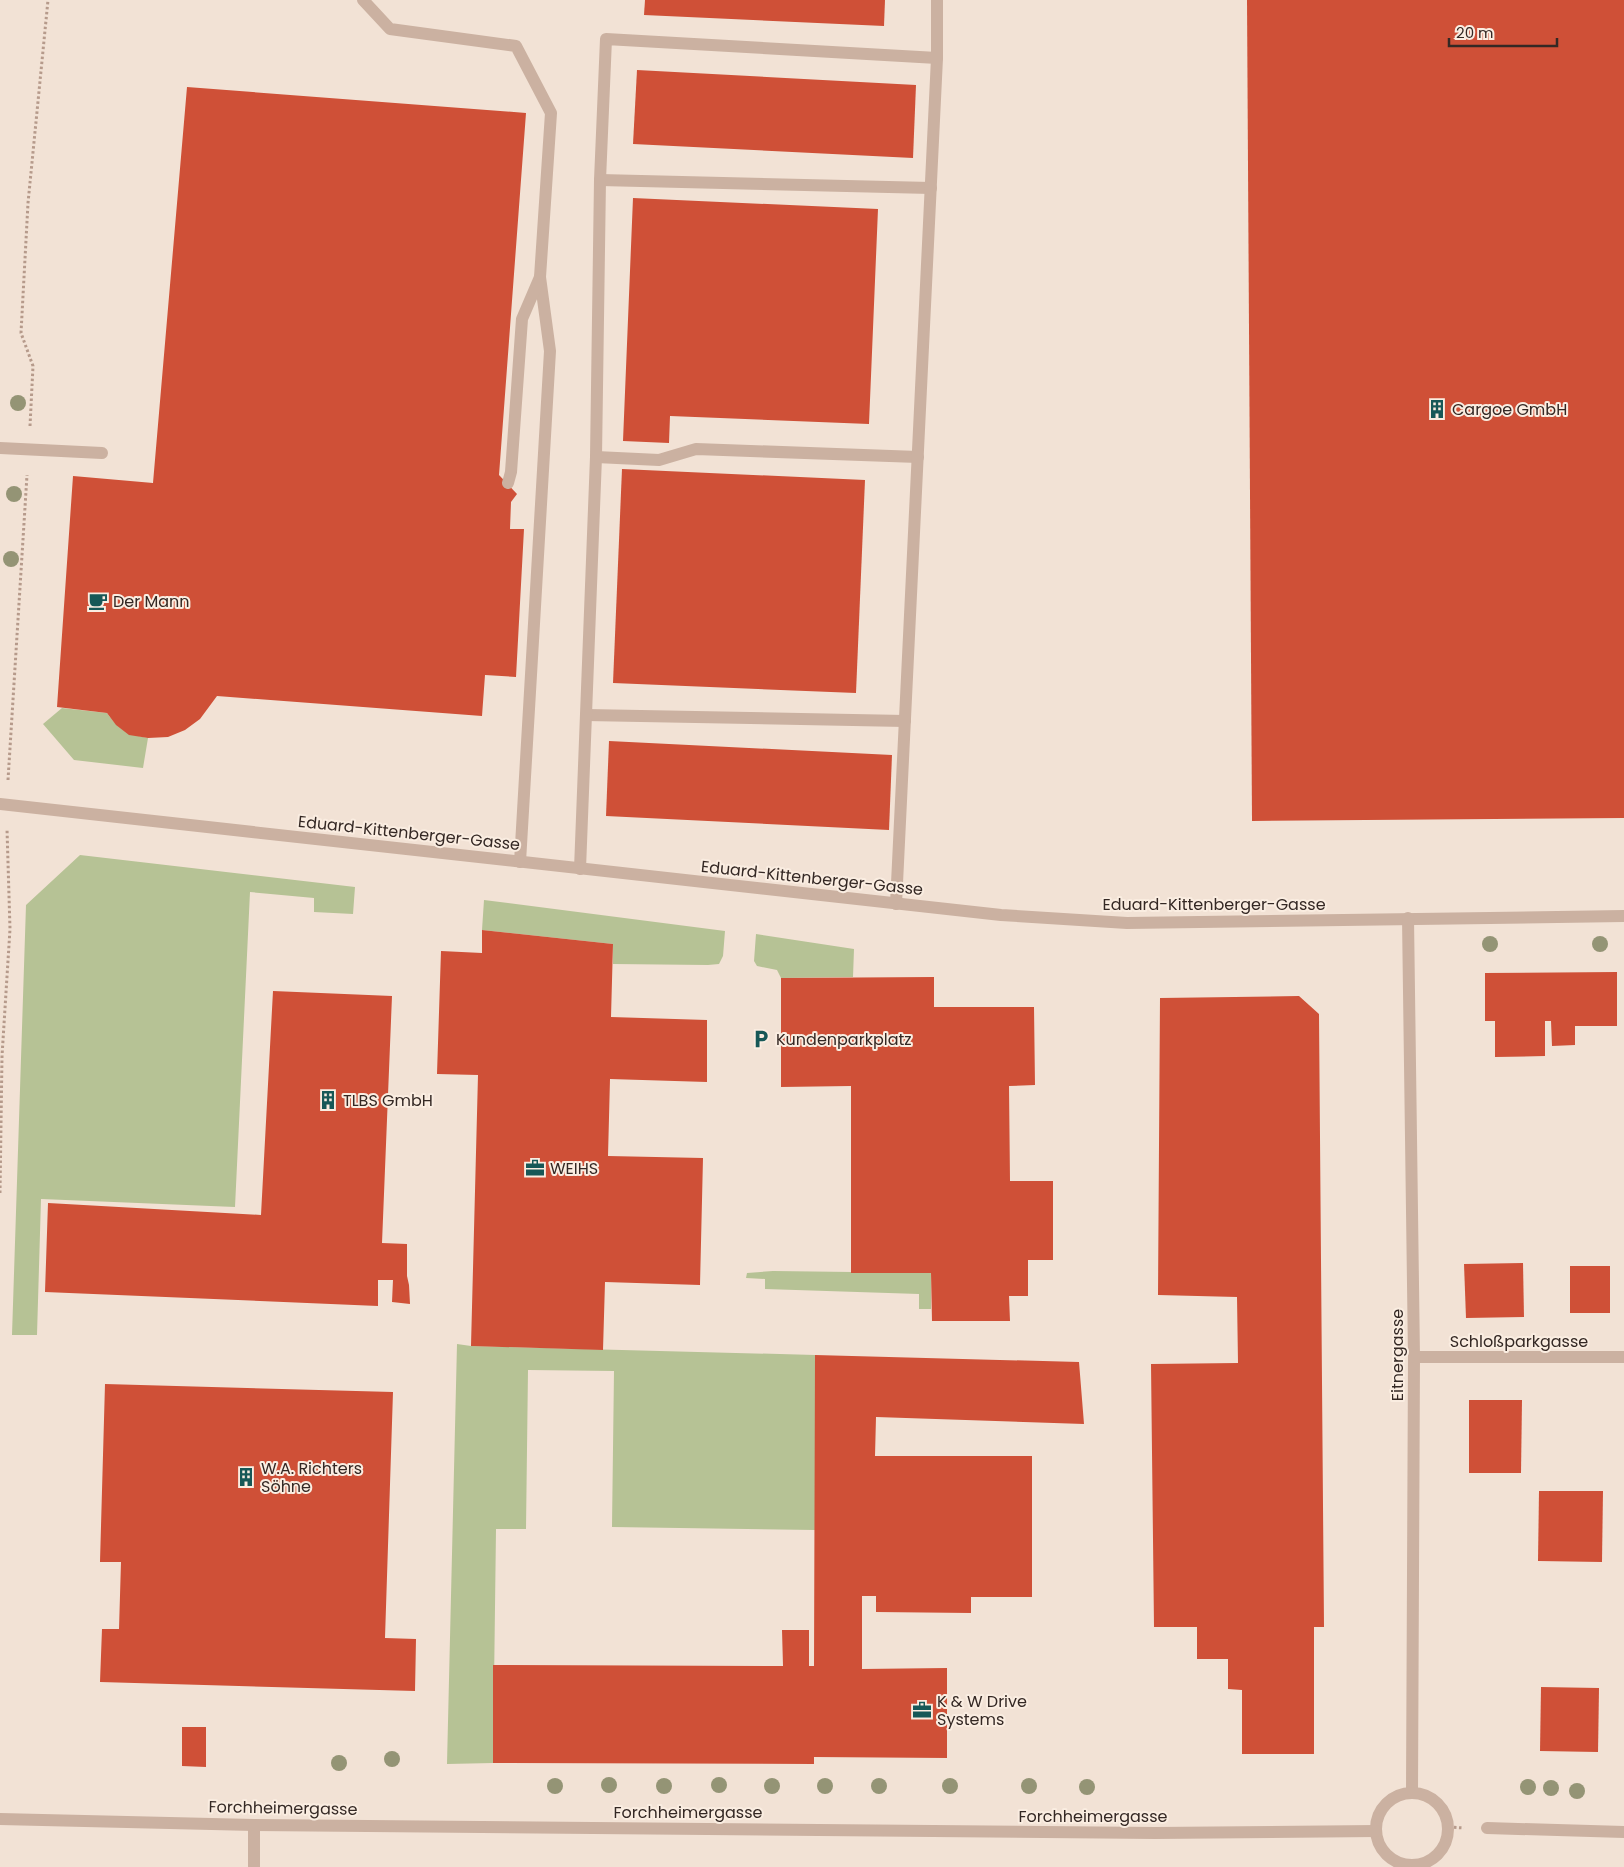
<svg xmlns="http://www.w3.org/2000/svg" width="1624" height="1867" viewBox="0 0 1624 1867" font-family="Poppins,sans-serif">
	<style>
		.green { fill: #b6c295 }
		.building { fill: #cf5037 }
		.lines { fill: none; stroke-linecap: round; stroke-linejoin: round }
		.path { stroke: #b69a8b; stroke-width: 3; stroke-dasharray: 2.5 2.5; stroke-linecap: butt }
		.lane { stroke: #cbb1a1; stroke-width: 12 }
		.street { stroke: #cbb1a1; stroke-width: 12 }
		.tree { fill: #949475 }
		.labels { text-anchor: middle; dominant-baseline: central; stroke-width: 4; stroke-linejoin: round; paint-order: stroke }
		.poi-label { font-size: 16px; fill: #342824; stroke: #faede1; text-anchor: start }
		.street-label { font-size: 16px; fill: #342824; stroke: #faede1 }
	</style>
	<rect width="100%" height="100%" fill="#f2e2d5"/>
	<g class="green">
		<path d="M62 708 107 713C120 731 127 734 148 738L143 768 74 760 43 724Z"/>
		<path d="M80 855 355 887 353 914 314 912V898L250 892 235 1207 41 1199 37 1335H12L26 905Z"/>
		<path d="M484 900 725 931 723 956 719 964 708 965 613 964V944L482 930Z"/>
		<path d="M756 934 854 949 853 977 781 978 777 970 757 966 754 961Z"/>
		<path d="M773 1271 931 1273V1309H919V1294L765 1289V1279L746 1278 747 1273Z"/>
		<path d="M457 1344 471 1346 815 1355V1530L612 1527 614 1371 528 1370 526 1529H496L493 1763 447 1764Z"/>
	</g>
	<g class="building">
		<path d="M645 0H885L884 26 644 15Z"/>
		<path d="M1247 0H1624V818L1252 821Z"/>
		<path d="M637 70 916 85 913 158 633 144Z"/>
		<path d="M187 87 526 113 499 475 517 494 511 502 510 529H524L516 677 485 675 482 716 217 696 200 719 185 730 168 737 148 738 129 735 116 725 107 713 57 707 73 476 153 483Z"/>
		<path d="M633 198 878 209 869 424 670 416 669 443 623 441Z"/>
		<path d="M622 469 865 480 856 693 613 683Z"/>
		<path d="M609 741 892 755 889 830 606 816Z"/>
		<path d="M482 930 613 944 611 1017 707 1020V1082L610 1079 608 1156 703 1158 700 1285 605 1282 603 1350 471 1346 478 1075 437 1074 441 951 482 953Z"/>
		<path d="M1617 972V1026H1575V1045L1552 1046 1551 1021H1545V1056L1495 1057V1021H1485V973Z"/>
		<path d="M934 977V1007H1034L1035 1085 1009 1086 1010 1181H1053V1260H1028V1296H1009L1010 1321H932L931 1273H851V1086L781 1087V978Z"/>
		<path d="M273 991 392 996 382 1243 407 1244V1276L409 1285 410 1304 392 1302 393 1280H378V1306L45 1292 48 1203 261 1215Z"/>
		<path d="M1299 996 1319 1014 1324 1627H1314V1754H1242V1690L1228 1689V1659H1197V1627H1154L1151 1364 1238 1363 1237 1297 1158 1295 1160 998Z"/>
		<path d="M1523 1263 1524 1317 1466 1318 1464 1264Z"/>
		<rect x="1570" y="1266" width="40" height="47"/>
		<path d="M815 1355 1079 1362 1084 1424 876 1417 875 1456H1032V1597H971V1613L876 1612V1596H862V1669L947 1668V1758L814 1757V1764L493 1763V1665L783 1666 782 1630H809V1666H814Z"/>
		<path d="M105 1384 393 1392 385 1638 416 1639 415 1691 100 1682 102 1629H119L121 1562H100Z"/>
		<path d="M1469 1400H1522L1521 1473H1469Z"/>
		<path d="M1539 1491H1603L1602 1562 1538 1561Z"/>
		<path d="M1541 1687 1599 1688 1598 1752 1540 1751Z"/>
		<path d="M182 1727H206V1767L182 1766Z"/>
	</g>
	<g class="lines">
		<g class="path">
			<path d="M30 426 33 366 21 333 28 203 48 0"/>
			<path d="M8 780 27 475"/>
			<path d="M0 1193 2 1056 10 929 7 829"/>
			<path d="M1449 1827 1464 1828"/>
		</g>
		<g class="lane">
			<path d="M363 0 390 29 516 46 551 113 540 277 550 351 520 862"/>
			<path d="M600 180 931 188"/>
			<path d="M0 448 102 453"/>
			<path d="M596 457 659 460 696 449 918 457"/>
			<path d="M508 483 511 472 522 319 540 277"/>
			<path d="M586 715 905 721"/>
			<path d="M580 869 596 457 600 180 606 39 937 58"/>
			<path d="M896 904 937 58V0"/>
			<path d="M254 1867V1825"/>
		</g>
		<g class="street">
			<path d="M0 804 1001 915 1127 923 1624 916"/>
			<path d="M1408 918 1414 1357 1412 1792"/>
			<path d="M1414 1357H1624"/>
			<circle cx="1412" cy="1829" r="36"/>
			<path d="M0 1819 254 1825 1155 1833 1376 1831"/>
			<path d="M1487 1828 1624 1832"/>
		</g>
	</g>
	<g class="tree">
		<circle cx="18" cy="403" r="8"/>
		<circle cx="14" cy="494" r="8"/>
		<circle cx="11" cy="559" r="8"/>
		<circle cx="1490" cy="944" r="8"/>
		<circle cx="1600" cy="944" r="8"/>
		<circle cx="392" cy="1759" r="8"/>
		<circle cx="339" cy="1763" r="8"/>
		<circle cx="609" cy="1785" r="8"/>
		<circle cx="719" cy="1785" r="8"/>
		<circle cx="555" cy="1786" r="8"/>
		<circle cx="664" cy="1786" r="8"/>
		<circle cx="772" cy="1786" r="8"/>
		<circle cx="825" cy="1786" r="8"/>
		<circle cx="879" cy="1786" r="8"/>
		<circle cx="950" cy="1786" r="8"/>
		<circle cx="1029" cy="1786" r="8"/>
		<circle cx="1087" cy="1787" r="8"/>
		<circle cx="1528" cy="1787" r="8"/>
		<circle cx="1551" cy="1788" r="8"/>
		<circle cx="1577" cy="1791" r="8"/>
	</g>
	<defs>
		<g id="building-bare" transform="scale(1.5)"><path d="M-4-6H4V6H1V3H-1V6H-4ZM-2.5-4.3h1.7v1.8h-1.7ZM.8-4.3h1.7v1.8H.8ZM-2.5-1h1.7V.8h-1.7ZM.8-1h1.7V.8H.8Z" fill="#175857" stroke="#faede1" stroke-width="2.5" paint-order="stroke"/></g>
		<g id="cafe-bare" transform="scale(1.5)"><path d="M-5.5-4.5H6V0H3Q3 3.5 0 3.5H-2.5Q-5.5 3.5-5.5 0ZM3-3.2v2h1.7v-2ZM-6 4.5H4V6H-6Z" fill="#175857" stroke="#faede1" stroke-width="2.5" paint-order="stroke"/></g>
		<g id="parking-bare" transform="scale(1.5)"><path d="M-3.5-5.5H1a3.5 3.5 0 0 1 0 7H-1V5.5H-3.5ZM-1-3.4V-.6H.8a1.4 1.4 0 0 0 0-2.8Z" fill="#175857" stroke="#faede1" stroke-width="2.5" paint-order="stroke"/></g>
		<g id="office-bare" transform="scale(1.5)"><path d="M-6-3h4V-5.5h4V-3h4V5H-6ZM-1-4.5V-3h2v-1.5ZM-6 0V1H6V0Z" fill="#175857" stroke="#faede1" stroke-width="2.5" paint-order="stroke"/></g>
	</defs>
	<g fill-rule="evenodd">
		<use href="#building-bare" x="1437" y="409"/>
		<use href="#cafe-bare" x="98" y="601"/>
		<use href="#parking-bare" x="761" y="1039"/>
		<use href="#building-bare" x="328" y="1100"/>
		<use href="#office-bare" x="535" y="1168"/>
		<use href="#building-bare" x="246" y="1477"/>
		<use href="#office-bare" x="922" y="1710"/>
	</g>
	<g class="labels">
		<g class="poi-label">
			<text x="1452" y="409">Cargoe GmbH</text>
			<text x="113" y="601">Der Mann</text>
			<text x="776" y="1039">Kundenparkplatz</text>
			<text x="343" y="1100">TLBS GmbH</text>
			<text x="550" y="1168">WEIHS</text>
			<text x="261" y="1468">W.A. Richters<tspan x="261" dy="18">Söhne</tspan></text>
			<text x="937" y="1701">K &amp; W Drive<tspan x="937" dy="18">Systems</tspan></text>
		</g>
		<g class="street-label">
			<text transform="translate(409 833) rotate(6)">Eduard-Kittenberger-Gasse</text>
			<text transform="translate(812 878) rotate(6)">Eduard-Kittenberger-Gasse</text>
			<text x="1214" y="904">Eduard-Kittenberger-Gasse</text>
			<text x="1519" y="1341">Schloßparkgasse</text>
			<text transform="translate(1397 1355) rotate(-90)">Eitnergasse</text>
			<text transform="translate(283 1808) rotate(1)">Forchheimergasse</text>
			<text x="688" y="1812">Forchheimergasse</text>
			<text x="1093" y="1816">Forchheimergasse</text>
		</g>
	</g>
	<path d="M1449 38v8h108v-8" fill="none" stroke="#342824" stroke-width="2.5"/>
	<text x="1456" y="38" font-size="15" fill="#342824" stroke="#faede1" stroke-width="4" paint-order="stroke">20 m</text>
</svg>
